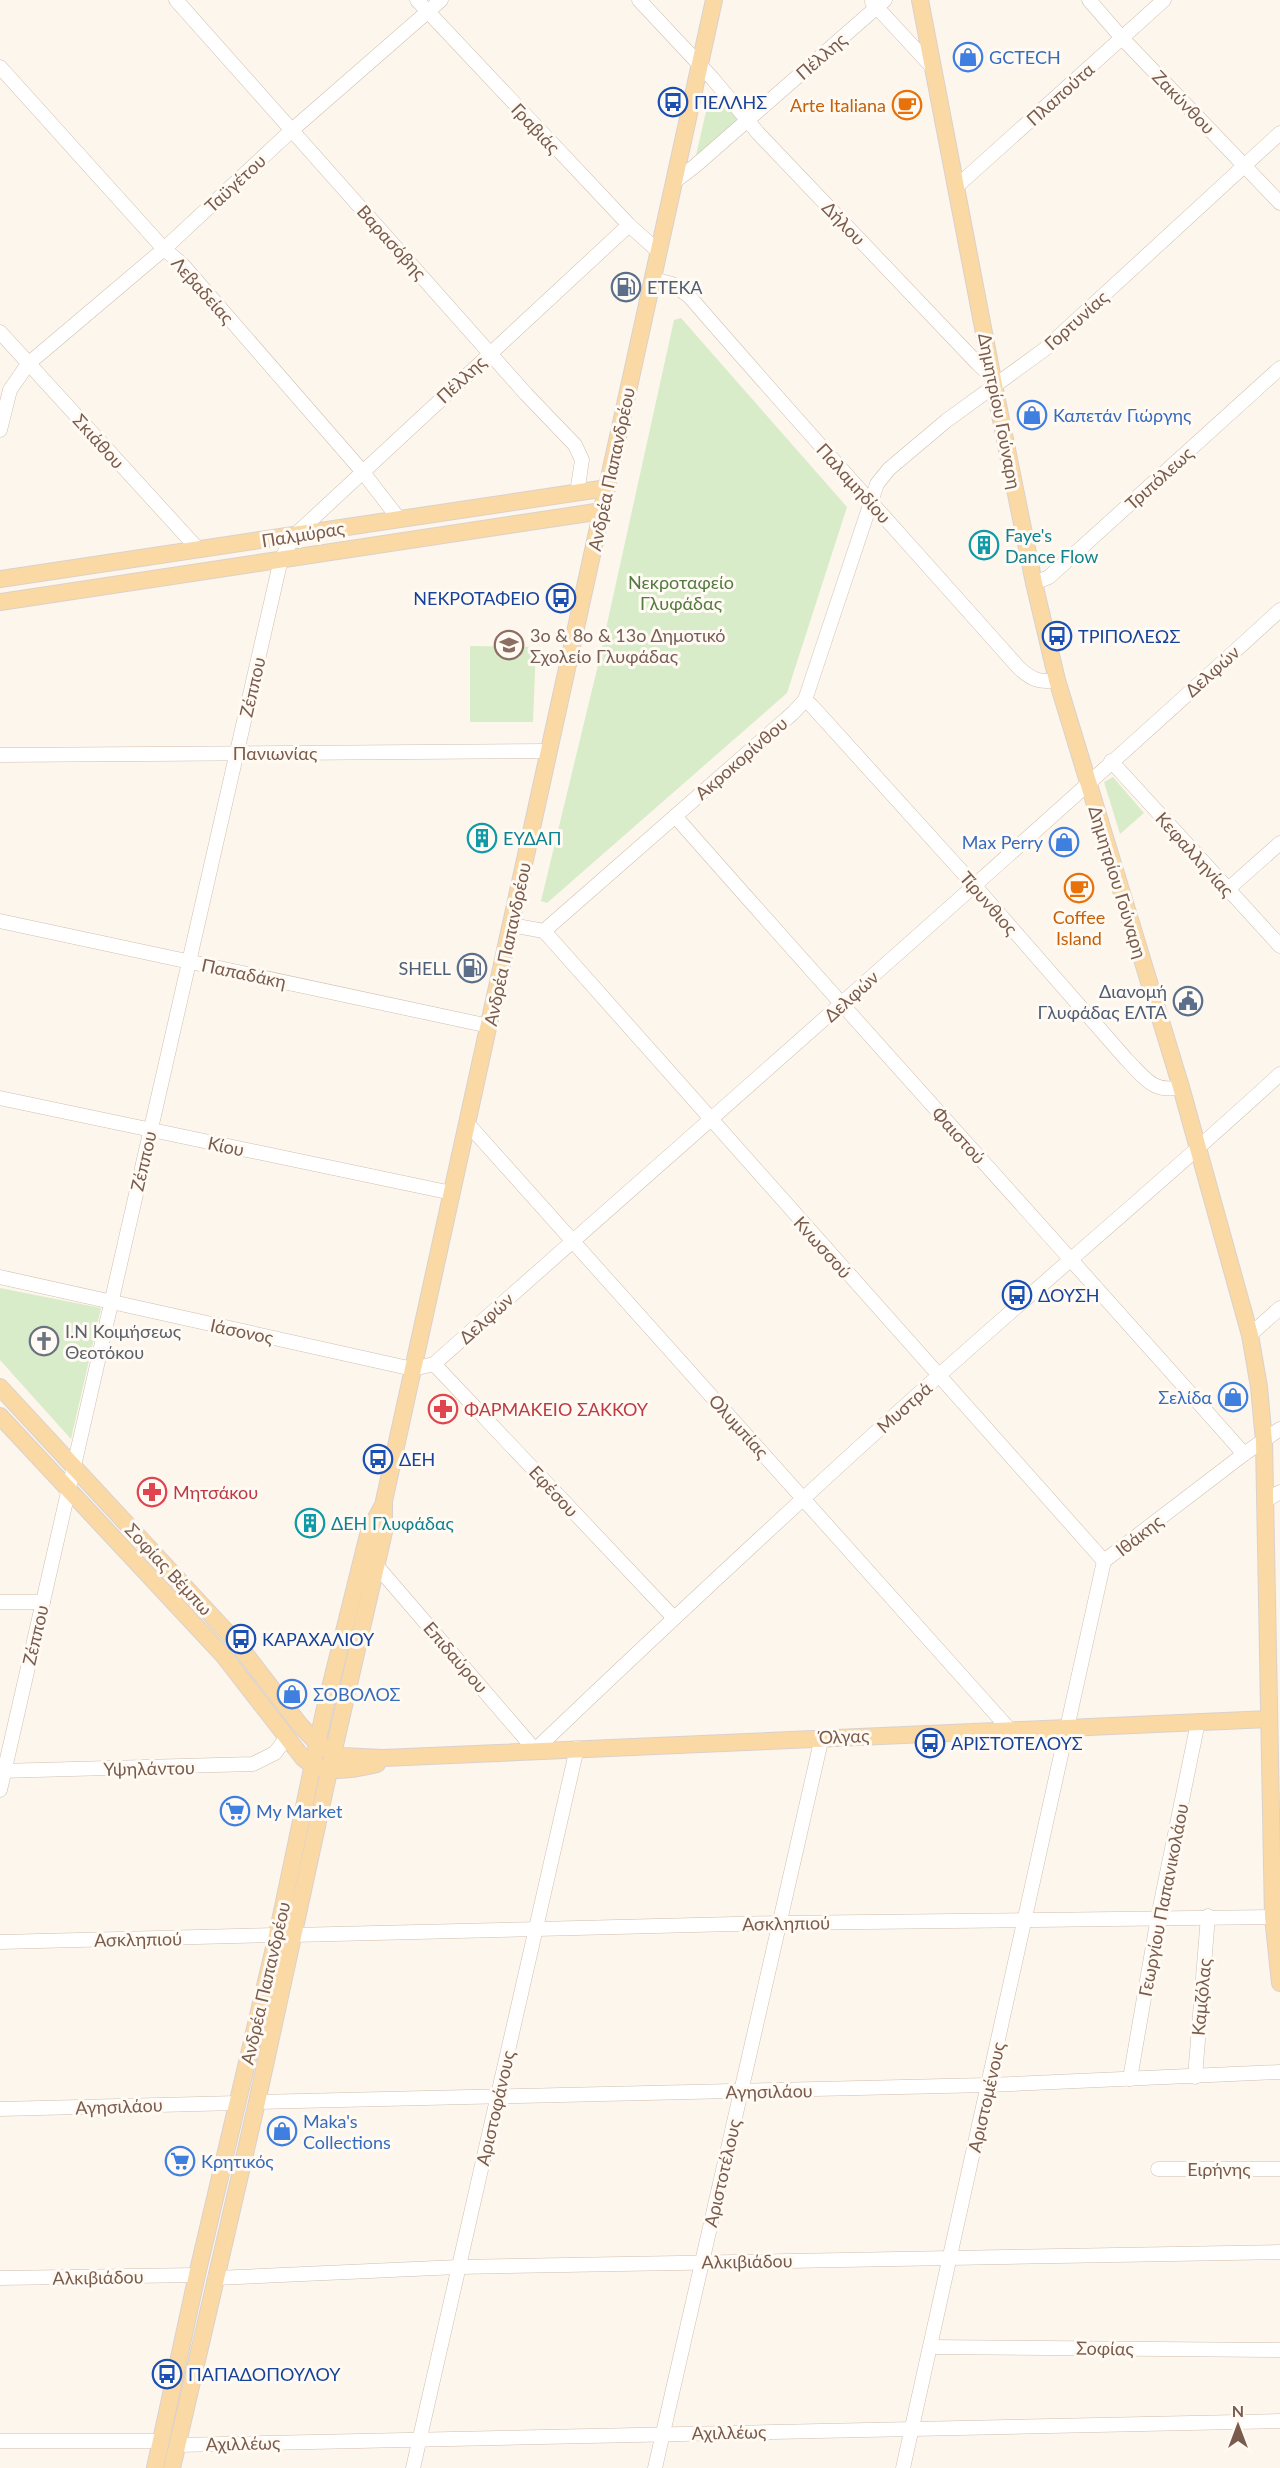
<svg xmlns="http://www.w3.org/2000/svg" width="1280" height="2468" viewBox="0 0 1280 2468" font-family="Lato,sans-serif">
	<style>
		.green { fill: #d8ecc9 }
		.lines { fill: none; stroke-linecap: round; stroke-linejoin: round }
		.minor-casing { stroke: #d1beb0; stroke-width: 15 }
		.major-casing { stroke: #dad1cd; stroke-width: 18 }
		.minor { stroke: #fff; stroke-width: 14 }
		.major { stroke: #fbd9a5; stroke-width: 16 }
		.labels { text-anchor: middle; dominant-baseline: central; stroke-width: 6; stroke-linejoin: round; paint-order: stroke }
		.street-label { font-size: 18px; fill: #7a5c4d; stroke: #fffaf3 }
		.shop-label { font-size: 18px; fill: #366cbe; stroke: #fffaf3; text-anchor: start }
		.transit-label { font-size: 18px; fill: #164399; stroke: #fffaf3; text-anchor: start }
		.food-label { font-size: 18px; fill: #c56008; stroke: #fffaf3; text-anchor: end }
		.service-label { font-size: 18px; fill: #4e5e75; stroke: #fffaf3; text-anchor: end }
		.culture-label { font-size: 18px; fill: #0d838f; stroke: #fffaf3; text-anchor: start }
		.park-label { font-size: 18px; fill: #537a41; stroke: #fffaf3 }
		.education-label { font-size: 18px; fill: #785e54; stroke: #fffaf3; text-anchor: start }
		.worship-label { font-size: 18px; fill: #5b616d; stroke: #fffaf3; text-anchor: start }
		.health-label { font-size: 18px; fill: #be3a42; stroke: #fffaf3; text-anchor: start }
	</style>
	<rect width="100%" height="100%" fill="#fdf6ec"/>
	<g class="green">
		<path d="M710 94 743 123 695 160Z"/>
		<path d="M681 318 847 507 787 693 547 903 541 901 598 665 674 320Z"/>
		<path d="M470 646 536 647 533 722H470Z"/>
		<path d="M1113 777 1144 813 1120 834 1104 782Z"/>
		<path d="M0 1288 101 1308 71 1439 0 1360Z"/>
	</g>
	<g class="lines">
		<g class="minor-casing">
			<g id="minor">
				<path d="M176 0 526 394 575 445 582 460 577 493"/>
				<path d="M417 0 629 225 659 252"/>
				<path d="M639 0 713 79 758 133 978 364 992 377"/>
				<path d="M1089 0 1122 38 1280 203"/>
				<path d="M872 2 933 68"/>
				<path d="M0 67 164 249 182 264 362 471 399 519"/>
				<path d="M674 182 695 166 885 0"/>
				<path d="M956 187 1164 0"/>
				<path d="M653 279 672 284 689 296C797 421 909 544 1019 668 1032 680 1040 683 1057 680"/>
				<path d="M0 332 198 549"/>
				<path d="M0 430 10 390 28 364 164 249 292 130 441 0"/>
				<path d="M1034 583 1049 577 1280 368"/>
				<path d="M805 700 812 706 974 885 1126 1059C1144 1077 1153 1094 1181 1087"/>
				<path d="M0 755 549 751"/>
				<path d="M1111 761 1280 946"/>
				<path d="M675 816C863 1030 1055 1240 1244 1454"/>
				<path d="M1227 890 1280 843"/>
				<path d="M0 921 489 1026"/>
				<path d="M511 925 544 931 793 713 805 700 877 484 889 469 946 421 1045 349 1280 133"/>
				<path d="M544 931 1104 1561"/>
				<path d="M0 1098 452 1193"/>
				<path d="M467 1123 1010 1730"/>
				<path d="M0 1277 413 1369 434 1364C717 1113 1001 865 1280 610"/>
				<path d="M1250 1335 1280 1308"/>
				<path d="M434 1364 674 1618"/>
				<path d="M1265 1501 1280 1492"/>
				<path d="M376 1565 535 1750C667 1624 800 1500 936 1378 1050 1276 1167 1178 1280 1074"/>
				<path d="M0 1602H43"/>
				<path d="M0 1771 253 1764 275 1753 287 1737"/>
				<path d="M0 1790 281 559 295 535 629 225"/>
				<path d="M293 1935 779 1923 1280 1917"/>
				<path d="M0 1942 277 1935"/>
				<path d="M1195 2077 1208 1916"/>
				<path d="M1130 2079 1158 1917 1198 1722"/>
				<path d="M257 2102 988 2085 1280 2072"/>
				<path d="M0 2109 238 2103"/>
				<path d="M1158 2169H1280"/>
				<path d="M0 2278 197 2275"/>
				<path d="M215 2278 458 2267 1280 2252"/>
				<path d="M930 2347 1280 2350"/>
				<path d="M0 2441H161"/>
				<path d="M178 2445 1280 2421"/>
				<path d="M413 2468 577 1748"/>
				<path d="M655 2468 822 1737"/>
				<path d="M903 2468 1104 1561 1244 1454 1280 1429"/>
			</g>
		</g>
		<g class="major-casing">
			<g id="major">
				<path d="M920 0 994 385 1034 583 1057 680 1181 1087 1250 1335 1259 1387 1264 1441 1273 1917 1280 1983"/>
				<path d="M0 579 607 488"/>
				<path d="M0 602 602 511"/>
				<path d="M0 1387 236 1642 300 1725 317 1743 333 1753 342 1756 383 1758 1269 1719"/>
				<path d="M0 1416 223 1655 303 1758C323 1776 352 1770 377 1764"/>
				<path d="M155 2468 197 2275 277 1935 324 1712 369 1531 383 1505"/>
				<path d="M172 2468 257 2102 329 1771 384 1532V1501L714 0"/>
			</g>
		</g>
		<use href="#minor" class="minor"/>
		<use href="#major" class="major"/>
	</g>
	<defs>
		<g id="shop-ring" transform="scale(1.5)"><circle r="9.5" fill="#fffaf3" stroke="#3f7fe0" stroke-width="1.5"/><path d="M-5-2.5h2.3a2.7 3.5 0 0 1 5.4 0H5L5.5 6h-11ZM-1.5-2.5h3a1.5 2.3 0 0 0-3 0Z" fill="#3f7fe0"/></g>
		<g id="bus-ring" transform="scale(1.5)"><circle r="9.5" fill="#fffaf3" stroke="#1a4fb4" stroke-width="1.5"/><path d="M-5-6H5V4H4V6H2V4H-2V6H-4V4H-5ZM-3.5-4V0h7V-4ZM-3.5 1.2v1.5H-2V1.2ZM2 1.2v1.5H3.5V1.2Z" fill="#1a4fb4"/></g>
		<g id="cafe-ring" transform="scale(1.5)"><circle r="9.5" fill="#fffaf3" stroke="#e8710a" stroke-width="1.5"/><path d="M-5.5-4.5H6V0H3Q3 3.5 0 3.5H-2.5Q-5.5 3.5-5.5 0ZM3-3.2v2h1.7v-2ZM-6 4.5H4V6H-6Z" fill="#e8710a"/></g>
		<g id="fuel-ring" transform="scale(1.5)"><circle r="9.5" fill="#fffaf3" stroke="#5c6f8a" stroke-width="1.5"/><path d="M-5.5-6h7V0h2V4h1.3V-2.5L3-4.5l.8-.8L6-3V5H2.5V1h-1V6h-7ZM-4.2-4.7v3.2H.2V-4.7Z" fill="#5c6f8a"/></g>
		<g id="building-ring" transform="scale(1.5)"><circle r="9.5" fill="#fffaf3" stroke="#0f9aa8" stroke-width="1.5"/><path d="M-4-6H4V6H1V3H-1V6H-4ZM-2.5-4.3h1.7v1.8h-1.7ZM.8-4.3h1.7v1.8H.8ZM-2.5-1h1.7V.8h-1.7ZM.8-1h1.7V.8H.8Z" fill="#0f9aa8"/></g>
		<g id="school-ring" transform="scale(1.5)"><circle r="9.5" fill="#fffaf3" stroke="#8d6e63" stroke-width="1.5"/><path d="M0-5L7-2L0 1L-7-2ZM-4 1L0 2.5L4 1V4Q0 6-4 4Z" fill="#8d6e63"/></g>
		<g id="civic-ring" transform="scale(1.5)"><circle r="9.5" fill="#fffaf3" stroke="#5c6f8a" stroke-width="1.5"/><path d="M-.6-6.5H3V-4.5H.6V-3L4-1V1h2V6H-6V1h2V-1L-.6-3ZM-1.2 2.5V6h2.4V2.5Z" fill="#5c6f8a"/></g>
		<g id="church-ring" transform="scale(1.5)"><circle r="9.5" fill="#fffaf3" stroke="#6b7280" stroke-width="1.5"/><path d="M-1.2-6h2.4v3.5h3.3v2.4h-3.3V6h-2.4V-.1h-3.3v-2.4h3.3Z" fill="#6b7280"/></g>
		<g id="pharmacy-ring" transform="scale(1.5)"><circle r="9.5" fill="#fffaf3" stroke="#e0444e" stroke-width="1.5"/><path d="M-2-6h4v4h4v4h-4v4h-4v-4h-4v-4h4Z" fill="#e0444e"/></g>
		<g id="supermarket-ring" transform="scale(1.5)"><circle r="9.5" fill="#fffaf3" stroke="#3f7fe0" stroke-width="1.5"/><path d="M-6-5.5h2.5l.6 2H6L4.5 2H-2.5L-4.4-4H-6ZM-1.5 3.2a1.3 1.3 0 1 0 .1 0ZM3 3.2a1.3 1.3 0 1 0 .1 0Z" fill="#3f7fe0"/></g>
	</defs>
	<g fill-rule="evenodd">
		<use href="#shop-ring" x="968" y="57"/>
		<use href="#bus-ring" x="673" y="102"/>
		<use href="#cafe-ring" x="907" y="105"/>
		<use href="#fuel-ring" x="626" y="287"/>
		<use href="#shop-ring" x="1032" y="415"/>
		<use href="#building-ring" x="984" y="545"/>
		<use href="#bus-ring" x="561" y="598"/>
		<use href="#bus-ring" x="1057" y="636"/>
		<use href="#school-ring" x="509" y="645"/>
		<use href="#building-ring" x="482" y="838"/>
		<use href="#shop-ring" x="1064" y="842"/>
		<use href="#cafe-ring" x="1079" y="888"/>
		<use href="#fuel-ring" x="472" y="968"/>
		<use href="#civic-ring" x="1188" y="1001"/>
		<use href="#bus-ring" x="1017" y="1295"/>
		<use href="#church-ring" x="44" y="1341"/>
		<use href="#shop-ring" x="1233" y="1397"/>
		<use href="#pharmacy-ring" x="443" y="1409"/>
		<use href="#bus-ring" x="378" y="1459"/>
		<use href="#pharmacy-ring" x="152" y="1492"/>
		<use href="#building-ring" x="310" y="1523"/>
		<use href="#bus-ring" x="241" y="1639"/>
		<use href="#shop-ring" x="292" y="1694"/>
		<use href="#bus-ring" x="930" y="1743"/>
		<use href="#supermarket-ring" x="235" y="1811"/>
		<use href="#shop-ring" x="282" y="2131"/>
		<use href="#supermarket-ring" x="180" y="2161"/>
		<use href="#bus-ring" x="167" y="2374"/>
	</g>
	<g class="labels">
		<g class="street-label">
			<text transform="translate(821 56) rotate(-41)">Πέλλης</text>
			<text transform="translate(1060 94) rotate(-42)">Πλαπούτα</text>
			<text transform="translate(1184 102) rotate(46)">Ζακύνθου</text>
			<text transform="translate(536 128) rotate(47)">Γραβιάς</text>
			<text transform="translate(235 183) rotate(-43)">Ταϋγέτου</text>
			<text transform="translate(844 223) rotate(46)">Δήλου</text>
			<text transform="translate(392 242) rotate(48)">Βαρασόβης</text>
			<text transform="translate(203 290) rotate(48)">Λεβαδείας</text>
			<text transform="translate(1076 320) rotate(-42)">Γορτυνίας</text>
			<text transform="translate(461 379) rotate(-43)">Πέλλης</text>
			<text transform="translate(1000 411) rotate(79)">Δημητρίου Γούναρη</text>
			<text transform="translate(99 441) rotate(48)">Σκιάθου</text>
			<text transform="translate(611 469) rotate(-78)">Ανδρέα Παπανδρέου</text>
			<text transform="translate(1159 478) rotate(-42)">Τριπόλεως</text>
			<text transform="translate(854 483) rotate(48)">Παλαμηδίου</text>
			<text transform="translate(303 534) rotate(-9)">Παλμύρας</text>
			<text transform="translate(1212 671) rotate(-42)">Δελφών</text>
			<text transform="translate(252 687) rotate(-77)">Ζέππου</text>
			<text x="275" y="753">Πανιωνίας</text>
			<text transform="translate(741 758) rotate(-41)">Ακροκορίνθου</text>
			<text transform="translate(1195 854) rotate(48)">Κεφαλληνίας</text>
			<text transform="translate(1118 882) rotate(73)">Δημητρίου Γούναρη</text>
			<text transform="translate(989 903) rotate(49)">Τίρυνθιος</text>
			<text transform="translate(507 944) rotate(-78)">Ανδρέα Παπανδρέου</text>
			<text transform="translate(244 973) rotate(12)">Παπαδάκη</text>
			<text transform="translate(851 996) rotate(-42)">Δελφών</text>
			<text transform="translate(959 1135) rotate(48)">Φαιστού</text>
			<text transform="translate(226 1146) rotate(12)">Κίου</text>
			<text transform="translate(143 1161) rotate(-77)">Ζέππου</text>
			<text transform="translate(823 1247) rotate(48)">Κνωσσού</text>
			<text transform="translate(486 1318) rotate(-42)">Δελφών</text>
			<text transform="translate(242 1331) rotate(12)">Ιάσονος</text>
			<text transform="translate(904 1407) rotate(-42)">Μυστρά</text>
			<text transform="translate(739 1426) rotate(48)">Ολυμπίας</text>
			<text transform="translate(554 1491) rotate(47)">Εφέσου</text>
			<text transform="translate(1139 1535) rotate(-38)">Ιθάκης</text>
			<text transform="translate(169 1569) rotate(47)">Σοφίας Βέμπω</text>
			<text transform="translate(35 1635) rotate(-77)">Ζέππου</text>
			<text transform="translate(456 1657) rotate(49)">Επιδαύρου</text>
			<text transform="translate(844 1736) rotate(-2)">Όλγας</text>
			<text transform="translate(149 1768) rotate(-1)">Υψηλάντου</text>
			<text transform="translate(1163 1900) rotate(-79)">Γεωργίου Παπανικολάου</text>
			<text transform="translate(786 1923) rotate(-1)">Ασκληπιού</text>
			<text transform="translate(138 1939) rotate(-1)">Ασκληπιού</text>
			<text transform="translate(265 1983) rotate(-77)">Ανδρέα Παπανδρέου</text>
			<text transform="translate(1201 1997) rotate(-85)">Καμζόλας</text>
			<text transform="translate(769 2091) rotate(-1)">Αγησιλάου</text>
			<text transform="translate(986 2097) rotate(-77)">Αριστομένους</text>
			<text transform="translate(119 2106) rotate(-2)">Αγησιλάου</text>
			<text transform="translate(495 2108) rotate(-77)">Αριστοφάνους</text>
			<text x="1219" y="2169">Ειρήνης</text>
			<text transform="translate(722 2173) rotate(-77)">Αριστοτέλους</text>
			<text transform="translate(747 2261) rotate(-1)">Αλκιβιάδου</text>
			<text transform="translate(98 2277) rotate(-1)">Αλκιβιάδου</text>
			<text transform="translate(1105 2348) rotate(1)">Σοφίας</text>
			<text transform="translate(729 2432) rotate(-1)">Αχιλλέως</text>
			<text transform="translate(243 2443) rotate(-1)">Αχιλλέως</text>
		</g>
		<g class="shop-label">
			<text x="989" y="57">GCTECH</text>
			<text x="1053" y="415">Καπετάν Γιώργης</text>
			<text x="1043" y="842" text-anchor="end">Max Perry</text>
			<text x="1212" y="1397" text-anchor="end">Σελίδα</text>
			<text x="313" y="1694">ΣΟΒΟΛΟΣ</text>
			<text x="256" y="1811">My Market</text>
			<text x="303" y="2121">Maka's<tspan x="303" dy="21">Collections</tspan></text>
			<text x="201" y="2161">Κρητικός</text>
		</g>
		<g class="transit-label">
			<text x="694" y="102">ΠΕΛΛΗΣ</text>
			<text x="540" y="598" text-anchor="end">ΝΕΚΡΟΤΑΦΕΙΟ</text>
			<text x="1078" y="636">ΤΡΙΠΟΛΕΩΣ</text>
			<text x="1038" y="1295">ΔΟΥΣΗ</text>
			<text x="399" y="1459">ΔΕΗ</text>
			<text x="262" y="1639">ΚΑΡΑΧΑΛΙΟΥ</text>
			<text x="951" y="1743">ΑΡΙΣΤΟΤΕΛΟΥΣ</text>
			<text x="188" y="2374">ΠΑΠΑΔΟΠΟΥΛΟΥ</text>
		</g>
		<g class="food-label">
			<text x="886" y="105">Arte Italiana</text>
			<text x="1079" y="917" text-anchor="middle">Coffee<tspan x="1079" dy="21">Island</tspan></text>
		</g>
		<g class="service-label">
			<text x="647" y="287" text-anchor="start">ΕΤΕΚΑ</text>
			<text x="451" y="968">SHELL</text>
			<text x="1167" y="991">Διανομή<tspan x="1167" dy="21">Γλυφάδας ΕΛΤΑ</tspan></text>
		</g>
		<g class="culture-label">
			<text x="1005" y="535">Faye's<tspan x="1005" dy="21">Dance Flow</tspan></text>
			<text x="503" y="838">ΕΥΔΑΠ</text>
			<text x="331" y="1523">ΔΕΗ Γλυφάδας</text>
		</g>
		<g class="park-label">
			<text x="681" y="582">Νεκροταφείο<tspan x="681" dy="21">Γλυφάδας</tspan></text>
		</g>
		<g class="education-label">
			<text x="530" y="635">3ο &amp; 8ο &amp; 13ο Δημοτικό<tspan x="530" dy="21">Σχολείο Γλυφάδας</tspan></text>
		</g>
		<g class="worship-label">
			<text x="65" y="1331">Ι.Ν Κοιμήσεως<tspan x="65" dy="21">Θεοτόκου</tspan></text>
		</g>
		<g class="health-label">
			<text x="464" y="1409">ΦΑΡΜΑΚΕΙΟ ΣΑΚΚΟΥ</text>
			<text x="173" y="1492">Μητσάκου</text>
		</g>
	</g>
	<g transform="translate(1238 2426)" stroke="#fffaf3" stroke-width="4.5" paint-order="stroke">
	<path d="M0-4.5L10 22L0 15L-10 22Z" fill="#7a5c4d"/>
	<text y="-9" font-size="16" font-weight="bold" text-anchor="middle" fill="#7a5c4d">N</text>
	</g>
</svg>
